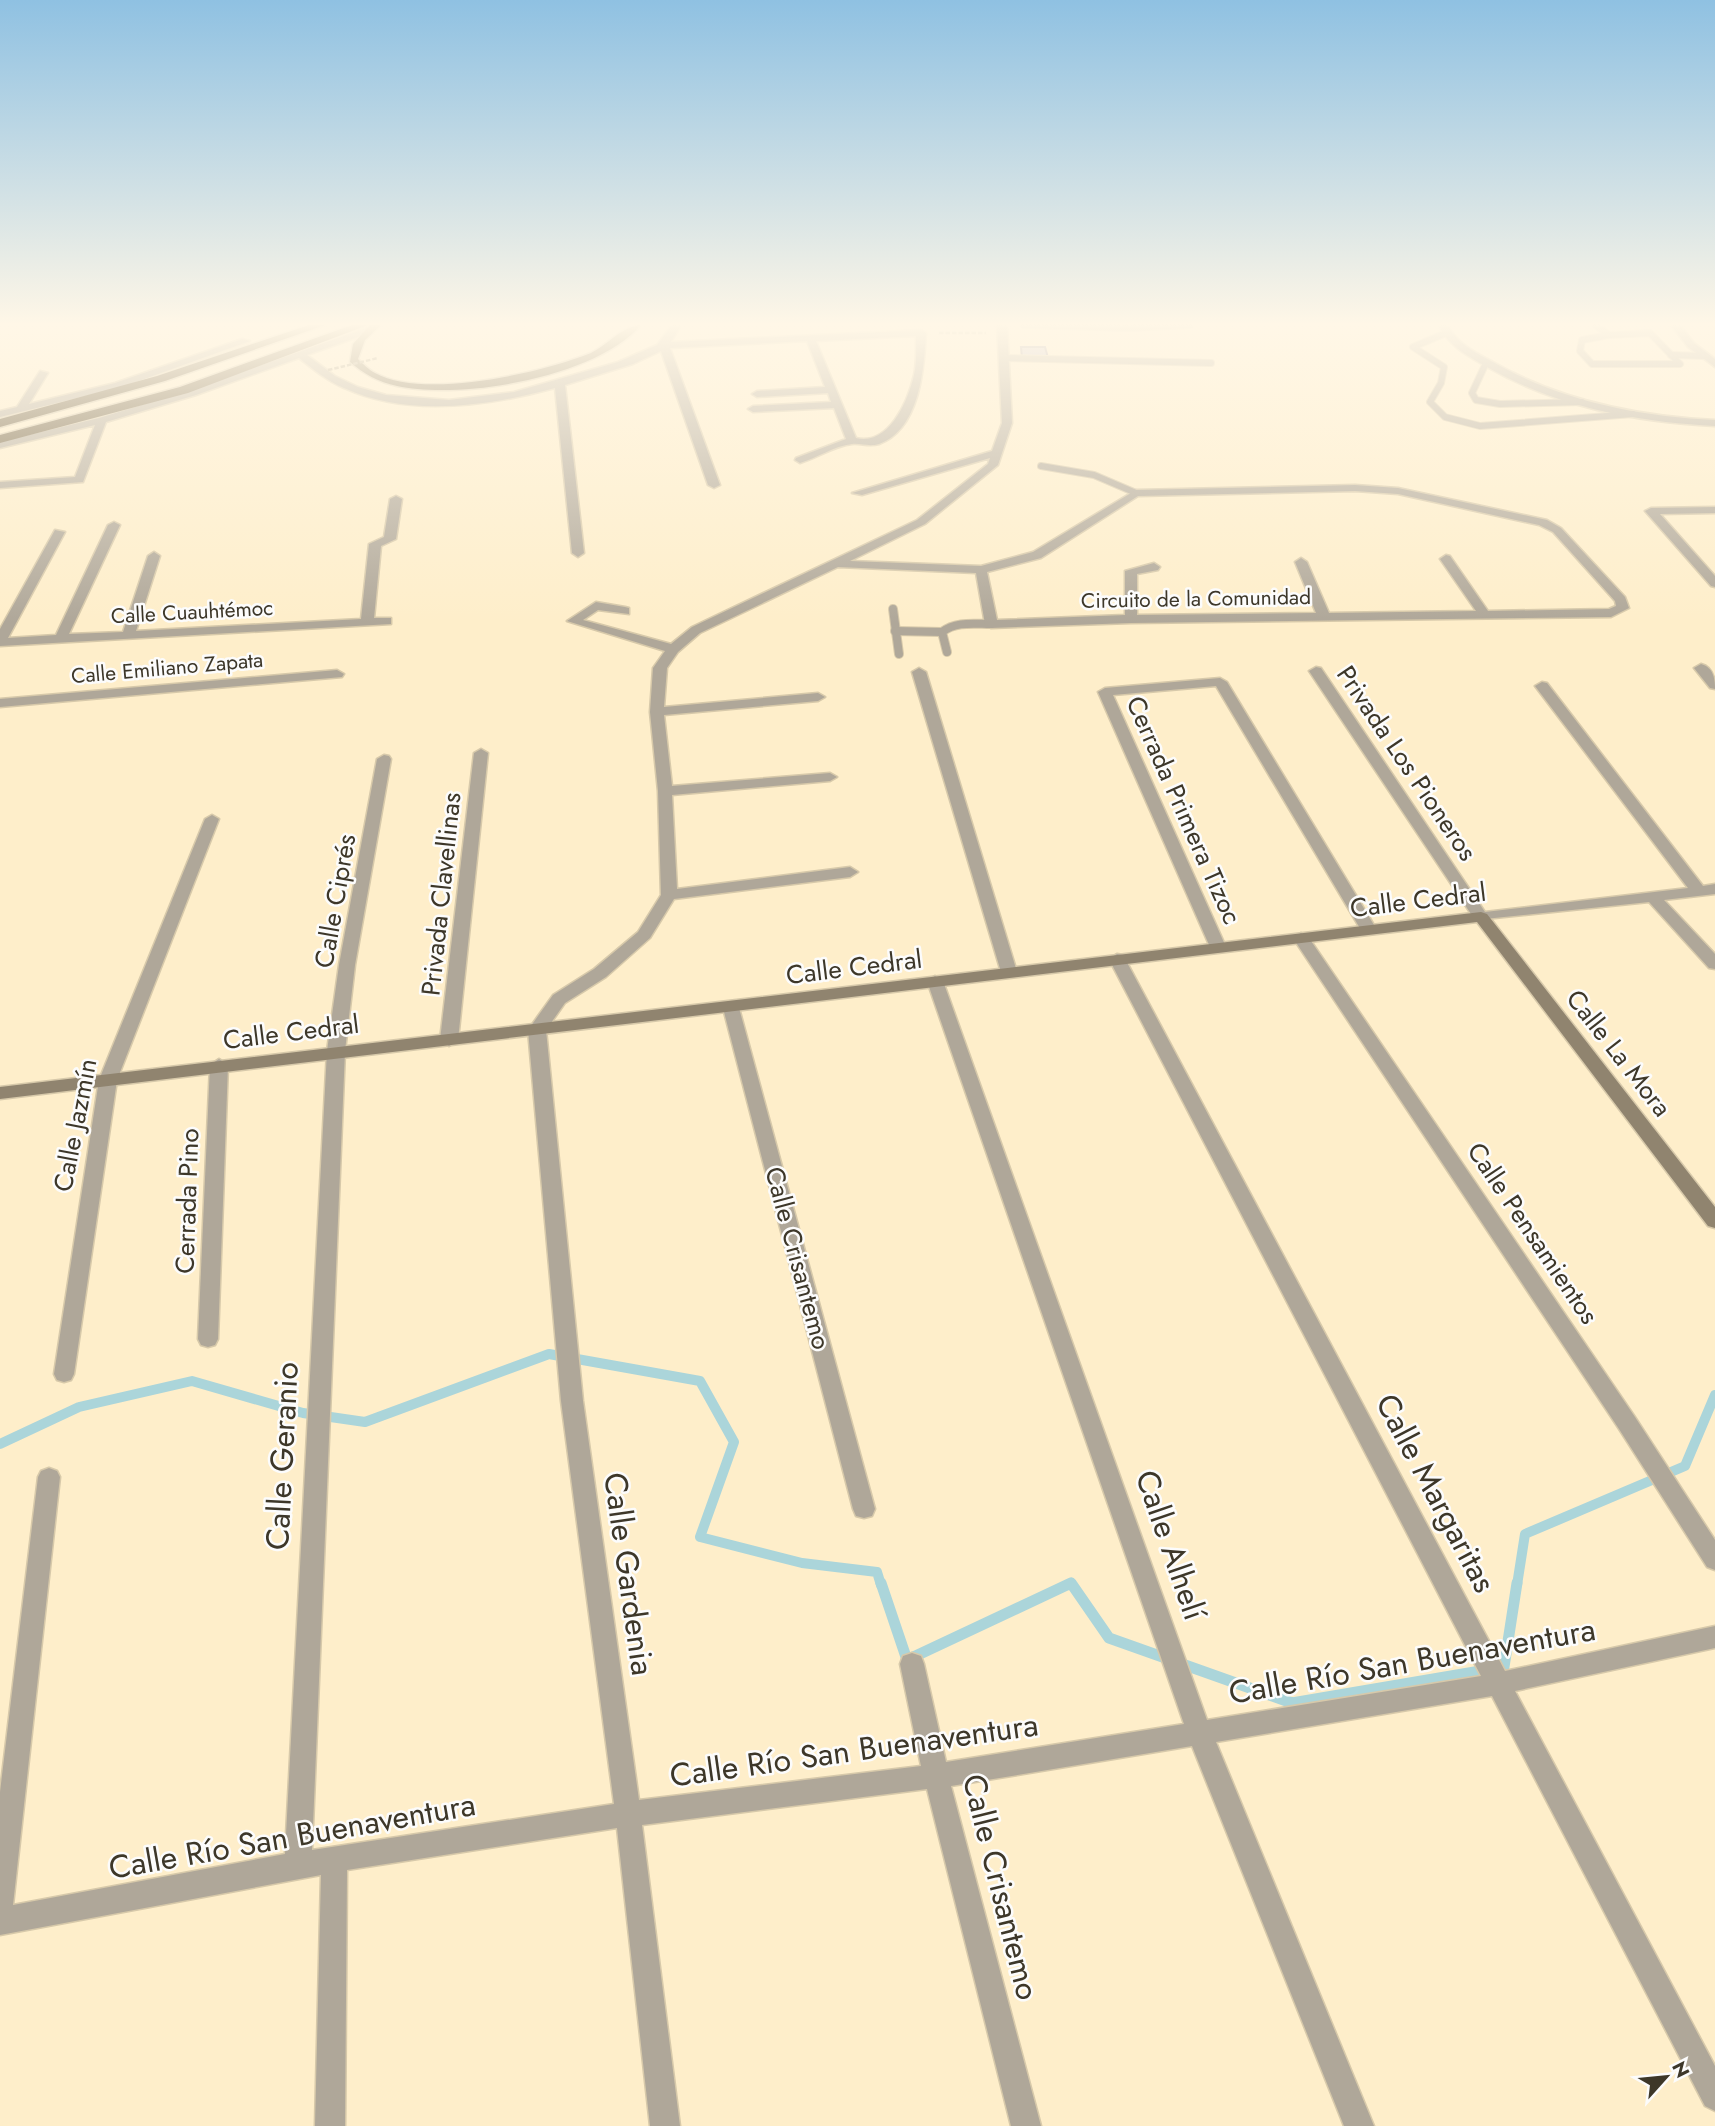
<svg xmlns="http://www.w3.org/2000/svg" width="1715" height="2126" viewBox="0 0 1715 2126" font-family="Jost,sans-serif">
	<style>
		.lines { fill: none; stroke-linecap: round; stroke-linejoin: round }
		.stream-far1 { stroke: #abd5da; stroke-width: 10 }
		.stream { stroke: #abd5da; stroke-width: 11 }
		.building { fill: #b3b3d6; stroke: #777798; stroke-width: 2 }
		.lane-far1-casing { stroke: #d7c9aa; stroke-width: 8 }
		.lane-casing { stroke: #d7c9aa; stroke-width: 10 }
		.street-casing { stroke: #d7c9aa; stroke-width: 3 }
		.secondary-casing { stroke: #d7c9aa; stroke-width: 3 }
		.primary-casing { stroke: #d7c9aa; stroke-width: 3 }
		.highway-casing { stroke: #d7c9aa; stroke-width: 3 }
		.path { stroke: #a1967c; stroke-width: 2.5; stroke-dasharray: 4.5 2; stroke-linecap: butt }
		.lane-far1 { stroke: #afa799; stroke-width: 6 }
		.lane { stroke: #afa799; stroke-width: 8 }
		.street { fill: #afa799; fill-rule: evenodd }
		.secondary { fill: #90846f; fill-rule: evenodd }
		.primary { fill: #796c51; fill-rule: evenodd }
		.highway { fill: #665638; fill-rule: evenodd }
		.path-bridge { stroke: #a1967c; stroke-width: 2.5; stroke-dasharray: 4.5 2; stroke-linecap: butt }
		.labels { text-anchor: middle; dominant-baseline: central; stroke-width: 5; stroke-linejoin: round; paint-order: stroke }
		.far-street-label { font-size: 21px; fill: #3d3729; stroke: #fcfcfc }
		.street-label { font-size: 26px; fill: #3d3729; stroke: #fcfcfc }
		.near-street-label { font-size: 32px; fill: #3d3729; stroke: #fcfcfc }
	</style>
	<rect width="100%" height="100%" fill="#feeeca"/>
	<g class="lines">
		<g class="stream-far1">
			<path d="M0 1444 79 1407 192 1381 303 1413 365 1422 549 1354 700 1381 734 1442 700 1537 802 1563 877 1572 881 1585"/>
			<path d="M1067 1585H1072"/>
			<path d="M1517 1585 1525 1534 1685 1466 1715 1395"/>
		</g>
		<path class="stream" d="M881 1583 907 1660 1071 1583 1109 1638 1292 1703 1504 1667 1517 1583"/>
	</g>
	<path class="building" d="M1021 347H1045L1048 358H1022Z"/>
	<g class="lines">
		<g class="lane-far1-casing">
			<g id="lane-far1">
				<path d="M1024 325 1129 328 1190 325"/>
				<path d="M1595 325 1609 335"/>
				<path d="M1446 333 1413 347 1444 367 1441 383 1430 402 1445 417 1480 426 1633 414"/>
				<path d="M1650 333 1680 364H1592L1580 351 1582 340 1609 335Z"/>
				<path d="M1671 355 1705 356"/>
				<path d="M1003 358 1211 363"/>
				<path d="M1486 363 1472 393 1476 400 1500 404 1582 402"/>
				<path d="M1041 466 1094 475 1136 493"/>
			</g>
		</g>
		<g class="lane-casing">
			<g id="lane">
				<path d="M893 609 899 654"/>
				<path d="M895 631 942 632"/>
				<path d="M947 652 942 632C956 621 974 624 991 624"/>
			</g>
		</g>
		<g class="street-casing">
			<g id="street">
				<path d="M672 325H681L671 342 921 330 926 333C924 369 920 429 879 444 869 447 861 443 852 444 834 446 817 458 800 463L795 460 796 458 846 439 834 408 753 412 748 409 753 406 831 402 828 393 757 397 752 394 757 391 825 387 807 341 670 348 720 485 714 488 708 485 661 351 633 364 565 385 584 553 578 557 572 553 555 388C489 406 409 418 344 388 327 381 313 369 299 358L196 395 106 422 83 482 0 488V482L75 477 95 425 0 448V442L99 418 188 391 369 327 374 330 372 332 307 355 335 376 358 387 386 395 449 400 514 392 618 362 657 345ZM916 336C916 349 917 362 914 375 908 401 889 446 856 438L816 341Z"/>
				<path d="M997 325H1007L1012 423 998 465 925 524 850 561 981 566 1033 552 1136 490 1355 485 1398 488 1547 520 1561 528 1625 597 1629 608 1611 617 1131 623 991 628 985 624 976 573 838 567 700 633 678 652 667 668 664 707 818 693 825 697 818 701 664 715 672 786 830 773 837 777 830 781 672 795 677 889 850 867 858 872 850 877 674 899 650 938 606 977 565 1003 546 1030 583 1401 639 1800 921 1766 900 1664 903 1656 912 1653 921 1656 924 1664 946 1762 1184 1724 927 981 935 976 943 981 1207 1720 1481 1676 1109 959 1117 954 1123 955 1505 1671 1715 1626V1648L1515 1691 1715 2066V2111L1705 2106 1492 1696 1216 1742 1374 2126H1344L1192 1746 951 1786 1041 2126H1011L927 1789 642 1825 680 2126H650L617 1828 347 1870 345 2126H315L321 1875 0 1935V1792L38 1477 41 1471 49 1468 57 1471 60 1477 13 1905 285 1854 327 1051 339 965 377 759 384 755 389 756 391 759 355 965 345 1051 312 1850 614 1804 561 1401 528 1030 553 995 594 969 638 932 661 895 658 791 650 712 653 668 665 651 567 621 596 602 625 607 629 608V614L598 610 583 620 671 644 692 627 917 520 988 464 990 458 862 495 852 493 992 451 1002 423ZM1355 491 1398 494 1539 525 1553 532 1615 601 1616 606 1609 609 1488 611 1450 556 1446 555 1440 559 1476 611 1329 613 1307 562 1301 558 1295 562 1316 613 1137 615V574L1158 570 1160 567 1154 563 1125 571V615L997 620 987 572 1041 558 1138 496Z"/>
				<path d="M1439 325H1448C1456 343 1476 353 1493 362 1561 401 1637 416 1715 420V426C1635 422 1557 407 1487 367 1468 356 1448 346 1439 325Z"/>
				<path d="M1671 325H1680L1694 343 1715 359V367L1688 347Z"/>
				<path d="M242 339 250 341 122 387 0 417V411L17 407 40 371 48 373 29 404 115 383Z"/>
				<path d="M396 496 402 499 396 539 381 546 374 618H391V624L0 646V629L55 530 65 532 8 638 56 635 108 525 114 522 120 525 69 634 123 632 148 556 154 552 160 556 136 631 361 619 369 544 384 537 390 499Z"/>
				<path d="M1715 507V513L1660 514 1715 576V587L1711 586 1645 511 1651 508Z"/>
				<path d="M1701 664C1713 667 1715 678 1715 689L1710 688 1694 668Z"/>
				<path d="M1316 667 1321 668 1485 912 1688 888 1535 686 1542 682 1547 683 1703 886 1715 884V894L1664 900 1715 954V969L1709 968 1649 902 1475 920 1309 671Z"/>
				<path d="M919 668 926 672 1017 972 1015 976 1009 977 1001 972 912 672Z"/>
				<path d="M337 670 344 674 342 677 0 707V699Z"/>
				<path d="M1220 678 1227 682 1377 930 1375 933H1363L1361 930 1216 686 1113 695 1226 947 1218 952 1210 947 1098 692 1105 688Z"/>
				<path d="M481 749 488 753 458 1040 449 1046 440 1040 474 753Z"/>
				<path d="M212 815 219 819 117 1080 74 1374 71 1380 64 1382 57 1380 54 1374 99 1080 205 819Z"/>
				<path d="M1301 933 1309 938 1635 1417 1715 1540V1570L1707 1567 1619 1429 1293 938Z"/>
				<path d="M731 1003 739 1008 875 1509 872 1516 864 1518 856 1516 853 1509 723 1008Z"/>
				<path d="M219 1059 228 1065 218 1339 215 1345 208 1347 201 1345 198 1339 210 1065Z"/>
			</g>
		</g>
		<g class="secondary-casing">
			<path id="secondary" d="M1481 912 1487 914 1715 1207V1228L1708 1226 1477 922 0 1099V1087Z"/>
		</g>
		<g class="primary-casing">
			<path id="primary" d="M370 325H381L365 340 358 359C363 364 369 370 375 373 424 400 541 373 591 353 607 345 624 325 641 325 597 377 462 400 397 386 378 382 364 374 350 362L353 344Z"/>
		</g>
		<g class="highway-casing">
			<g id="highway">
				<path d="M309 325H325L165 381 0 427V419L157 376Z"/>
				<path d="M352 325H368L188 393 0 443V435L180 387Z"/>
			</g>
		</g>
		<path class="path" d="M939 333H986"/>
		<use href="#lane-far1" class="lane-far1"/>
		<use href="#lane" class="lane"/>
		<use href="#street" class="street"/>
		<use href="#secondary" class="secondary"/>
		<use href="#primary" class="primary"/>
		<use href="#highway" class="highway"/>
		<path class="path-bridge" d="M328 370 378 358"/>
	</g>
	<linearGradient id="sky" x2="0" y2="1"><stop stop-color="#8fc1e2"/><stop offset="0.52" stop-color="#fff7e7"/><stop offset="1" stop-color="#fff7e7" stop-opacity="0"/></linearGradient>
	<rect width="1715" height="623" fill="url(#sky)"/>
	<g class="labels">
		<g class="far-street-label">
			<text transform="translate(1196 599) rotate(-1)">Circuito de la Comunidad</text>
			<text transform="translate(192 612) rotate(-3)">Calle Cuauhtémoc</text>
			<text transform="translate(167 668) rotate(-5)">Calle Emiliano Zapata</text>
		</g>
		<g class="street-label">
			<text transform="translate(1407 763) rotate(56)">Privada Los Pioneros</text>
			<text transform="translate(1184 810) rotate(66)">Cerrada Primera Tizoc</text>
			<text transform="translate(441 894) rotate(-84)">Privada Clavellinas</text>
			<text transform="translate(1418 900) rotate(-7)">Calle Cedral</text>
			<text transform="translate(335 901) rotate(-80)">Calle Ciprés</text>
			<text transform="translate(854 967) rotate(-7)">Calle Cedral</text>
			<text transform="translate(291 1032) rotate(-7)">Calle Cedral</text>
			<text transform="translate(1619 1053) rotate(52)">Calle La Mora</text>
			<text transform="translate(75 1125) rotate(-79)">Calle Jazmín</text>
			<text transform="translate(187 1201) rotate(-88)">Cerrada Pino</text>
			<text transform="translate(1533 1233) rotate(56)">Calle Pensamientos</text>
			<text transform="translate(798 1258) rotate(75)">Calle Crisantemo</text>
		</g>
		<g class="near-street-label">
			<text transform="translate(282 1456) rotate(-87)">Calle Geranio</text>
			<text transform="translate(1436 1493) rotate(62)">Calle Margaritas</text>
			<text transform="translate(1171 1545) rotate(71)">Calle Alhelí</text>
			<text transform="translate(629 1574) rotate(82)">Calle Gardenia</text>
			<text transform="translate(1412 1661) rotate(-10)">Calle Río San Buenaventura</text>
			<text transform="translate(854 1750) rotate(-8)">Calle Río San Buenaventura</text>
			<text transform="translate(292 1836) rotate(-10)">Calle Río San Buenaventura</text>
			<text transform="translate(1001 1887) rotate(76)">Calle Crisantemo</text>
		</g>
	</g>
	<g transform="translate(1666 2077) rotate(63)" stroke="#fcfcfc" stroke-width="5" paint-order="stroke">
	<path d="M0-5L12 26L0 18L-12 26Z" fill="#3d3729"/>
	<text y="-10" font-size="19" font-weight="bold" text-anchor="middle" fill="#3d3729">N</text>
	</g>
</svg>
